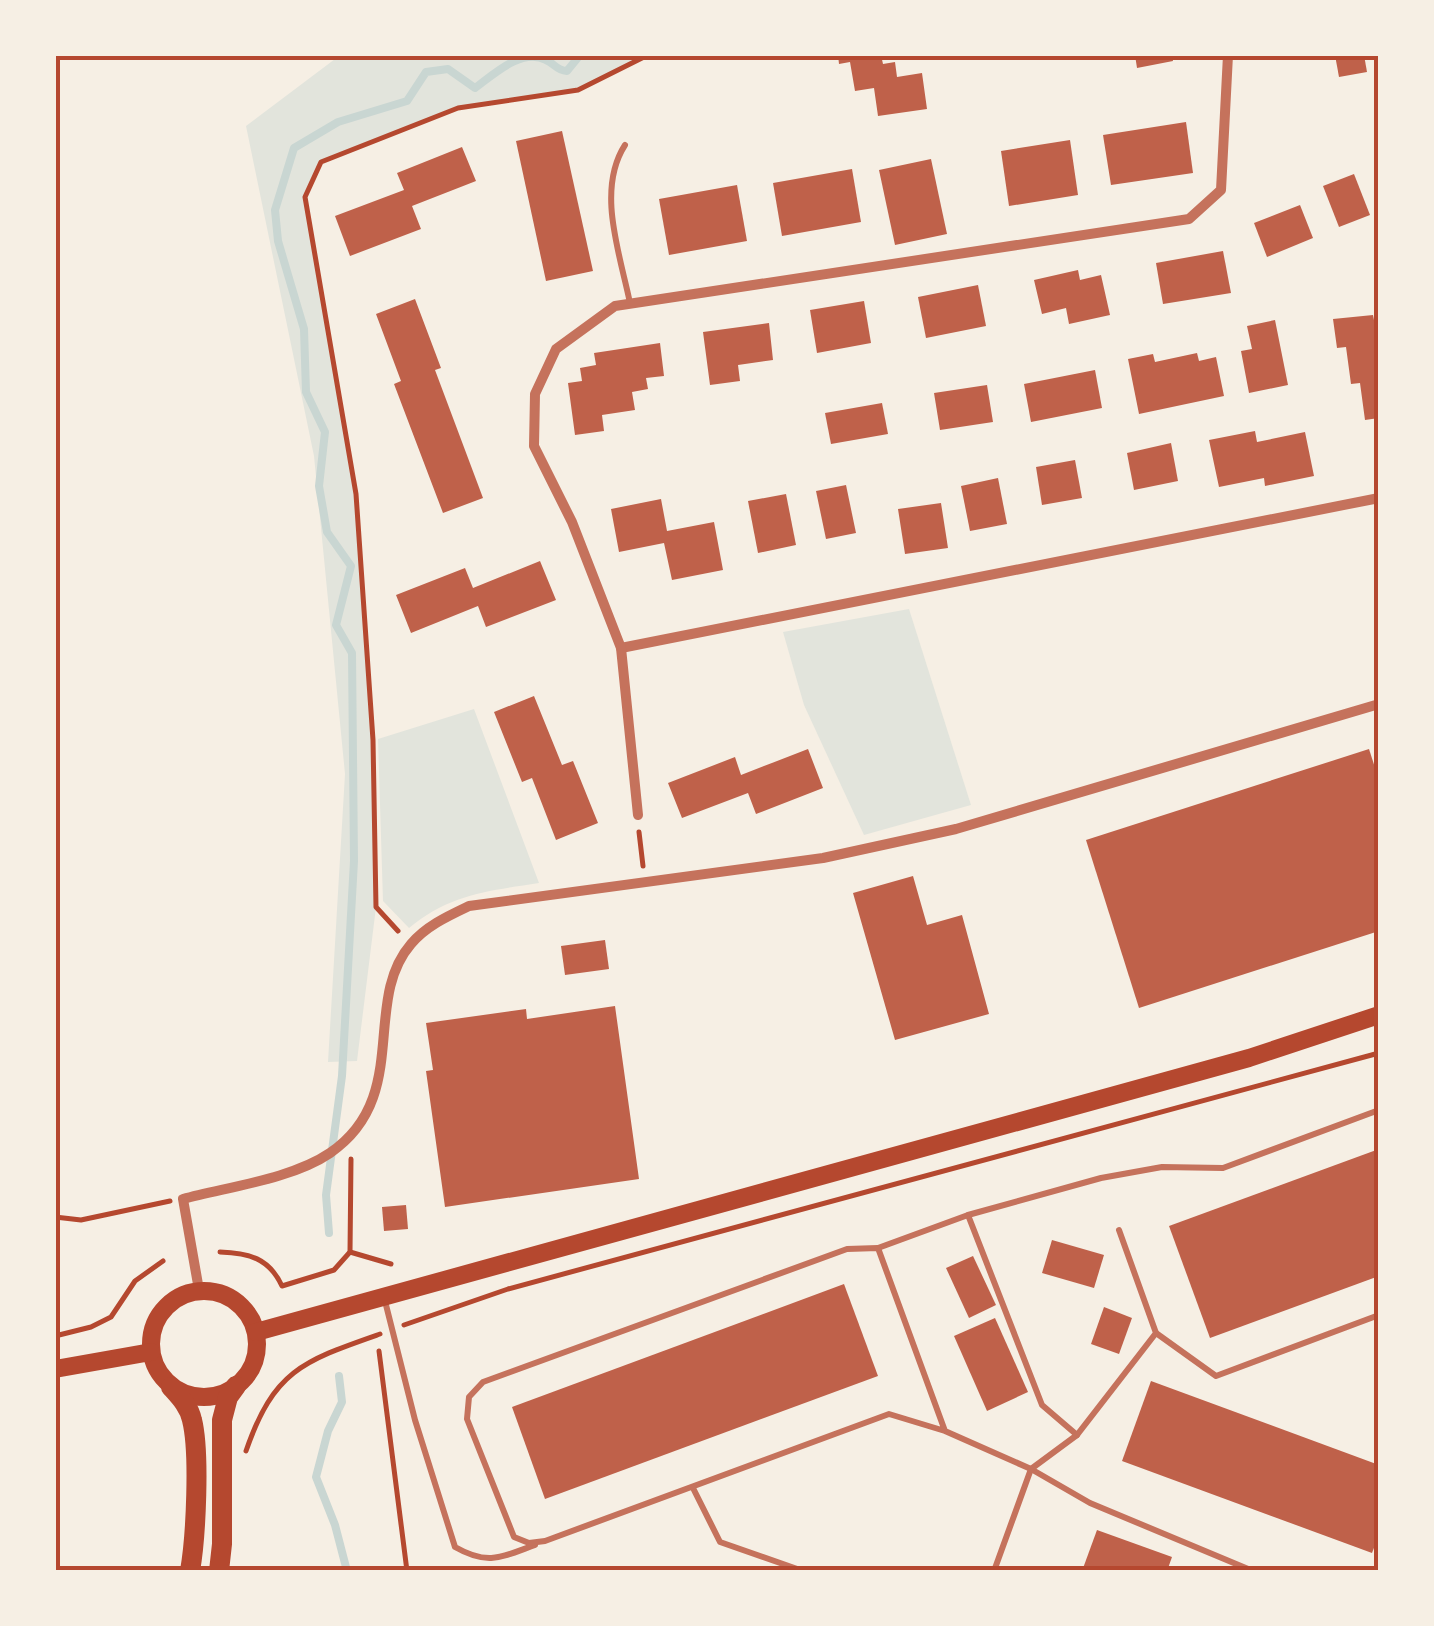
<svg xmlns="http://www.w3.org/2000/svg" width="1434" height="1626" viewBox="0 0 1434 1626" font-family="'Roboto Condensed',sans-serif">
	<style>
		.green { fill: #e2e4dc }
		.lines { fill: none; stroke-linecap: round; stroke-linejoin: round }
		.stream { stroke: #c9d6d2; stroke-width: 8 }
		.building { fill: #bf614a }
		.path { stroke: #b5482f; stroke-width: 5 }
		.service { stroke: #c5725c; stroke-width: 6 }
		.minor { stroke: #c5725c; stroke-width: 10 }
		.primary { stroke: #b5482f; stroke-width: 18 }
		.motorway { stroke: #b5482f; stroke-width: 20 }
		.neatline { fill: none; stroke: #b5482f; stroke-width: 4 }
	</style>
	<rect width="100%" height="100%" fill="#f6efe4"/>
	<g class="green">
		<path d="M356 55H648L578 90 458 108 321 162 306 197 356 494 373 740 376 907 357 1061 328 1062 345 774 314 456 246 126 335 59Z"/>
		<path d="M909 609 971 805 864 835 804 705 783 632Z"/>
		<path d="M474 709 539 883C488 891 450 894 409 928L383 901 378 739Z"/>
	</g>
	<g class="lines">
		<g class="stream">
			<path d="M329 1233 326 1195 342 1076 354 861 352 653 336 625 351 566 327 532 319 486 325 432 306 392 304 329 278 241 275 210 294 148 338 122 407 101 426 72 448 69 475 88C493 75 522 47 546 60 555 64 556 70 567 71L580 55"/>
			<path d="M339 1376 342 1402 328 1431 316 1477 335 1525 347 1571"/>
		</g>
	</g>
	<g class="building">
		<path d="M838 55H881L883 64 895 62 897 77 922 73 927 109 878 116 874 88 855 91 850 62 839 64Z"/>
		<path d="M1135 55H1172L1173 61 1137 68Z"/>
		<path d="M1335 55H1364L1367 72 1339 77Z"/>
		<path d="M1186 122 1193 173 1111 185 1103 135Z"/>
		<path d="M562 131 593 271 546 281 516 141Z"/>
		<path d="M1070 140 1078 195 1009 206 1001 151Z"/>
		<path d="M462 147 476 181 412 206 421 229 350 256 335 216 404 190 397 173Z"/>
		<path d="M931 159 947 234 895 245 879 170Z"/>
		<path d="M852 169 861 222 782 236 773 183Z"/>
		<path d="M1354 174 1370 215 1339 227 1323 186Z"/>
		<path d="M737 185 747 241 669 255 659 199Z"/>
		<path d="M1300 205 1313 238 1267 257 1254 223Z"/>
		<path d="M1223 251 1231 293 1163 304 1156 263Z"/>
		<path d="M1078 270 1080 280 1101 275 1110 315 1069 324 1066 308 1042 314 1034 280Z"/>
		<path d="M978 285 986 326 926 338 918 297Z"/>
		<path d="M415 299 441 368 435 370 483 498 443 513 394 384 401 381 376 314Z"/>
		<path d="M864 301 871 343 817 353 810 310Z"/>
		<path d="M1373 315 1379 346V418L1365 420 1360 383 1351 384 1346 347 1337 348 1333 319Z"/>
		<path d="M1275 320 1288 385 1249 393 1241 351 1252 349 1247 326Z"/>
		<path d="M769 323 773 360 738 365 740 381 710 385 703 332Z"/>
		<path d="M660 343 664 376 646 378 648 389 632 392 635 410 602 415 604 431 575 435 568 383 582 381 580 368 596 365 594 353Z"/>
		<path d="M1197 353 1199 361 1216 357 1224 396 1139 414 1128 359 1153 354 1155 362Z"/>
		<path d="M1095 370 1102 408 1031 422 1024 384Z"/>
		<path d="M987 385 993 422 940 430 934 393Z"/>
		<path d="M882 403 888 434 831 444 825 413Z"/>
		<path d="M1255 431 1257 442 1305 432 1314 476 1265 486 1264 478 1219 487 1209 440Z"/>
		<path d="M1171 443 1178 481 1134 490 1127 453Z"/>
		<path d="M1075 460 1082 498 1042 505 1036 467Z"/>
		<path d="M998 478 1007 524 970 531 961 486Z"/>
		<path d="M846 485 856 533 826 539 816 491Z"/>
		<path d="M786 494 796 545 758 553 748 501Z"/>
		<path d="M661 499 667 531 714 522 723 570 672 580 664 543 619 552 611 509Z"/>
		<path d="M941 503 948 548 905 554 898 509Z"/>
		<path d="M540 561 556 600 486 627 478 606 411 633 396 595 465 568 473 588Z"/>
		<path d="M534 696 562 765 573 761 598 823 556 840 532 778 522 782 494 712Z"/>
		<path d="M808 749 823 788 756 814 748 793 682 818 668 783 735 757 741 775Z"/>
		<path d="M1369 749 1379 780V931L1139 1008 1086 840Z"/>
		<path d="M913 876 927 925 962 915 989 1014 895 1040 853 893Z"/>
		<path d="M605 940 609 969 565 975 561 946Z"/>
		<path d="M615 1006 639 1179 445 1207 426 1071 433 1070 426 1023 526 1009 527 1019Z"/>
		<path d="M1379 1149V1276L1210 1338 1169 1226Z"/>
		<path d="M406 1205 408 1229 384 1231 382 1207Z"/>
		<path d="M1052 1240 1104 1255 1094 1288 1042 1273Z"/>
		<path d="M973 1256 996 1305 969 1318 946 1268Z"/>
		<path d="M844 1284 878 1376 545 1499 512 1407Z"/>
		<path d="M1104 1307 1132 1318 1119 1354 1091 1344Z"/>
		<path d="M995 1318 1028 1392 987 1411 954 1336Z"/>
		<path d="M1151 1381 1379 1465V1535L1372 1553 1122 1461Z"/>
		<path d="M1097 1530 1172 1557 1167 1571H1082Z"/>
	</g>
	<g class="lines">
		<g class="path">
			<path d="M639 832 643 866"/>
			<path d="M398 931 376 907 373 740 356 494 305 197 321 162 458 108 578 90 648 55"/>
			<path d="M55 1217 81 1220 170 1201"/>
			<path d="M220 1252C249 1253 269 1258 282 1286L334 1270 350 1252 351 1159"/>
			<path d="M350 1252 391 1264"/>
			<path d="M404 1325 508 1289 1379 1053"/>
			<path d="M55 1336 91 1327 111 1317 135 1281 163 1261"/>
			<path d="M379 1351 407 1571"/>
			<path d="M246 1451C274 1370 303 1361 380 1334"/>
		</g>
		<g class="service">
			<path d="M625 145C596 190 620 254 630 303"/>
			<path d="M968 1215 1042 1405 1077 1435"/>
			<path d="M878 1248 968 1215 1101 1178 1162 1167 1223 1168 1379 1110"/>
			<path d="M385 1301 415 1420 455 1547C488 1566 502 1557 535 1545"/>
			<path d="M1156 1333 1216 1376 1379 1315"/>
			<path d="M945 1431 878 1248 847 1249 483 1382 469 1397 467 1419 514 1537 529 1543 545 1541 889 1414 945 1431 1031 1469 1090 1503 1253 1571"/>
			<path d="M693 1488 720 1542 803 1571"/>
			<path d="M994 1571 1031 1469 1077 1435 1156 1333 1119 1230"/>
		</g>
		<g class="minor">
			<path d="M621 648 1379 498"/>
			<path d="M638 815 621 648 572 522 534 446 535 394 556 349 615 306 1189 219 1221 190 1228 55"/>
			<path d="M199 1290 183 1199C227 1187 292 1179 330 1153 412 1097 361 1002 411 944 426 926 448 916 469 906L823 858 956 829 1379 704"/>
		</g>
		<g class="primary">
			<circle cx="204" cy="1344" r="53"/>
			<path d="M256 1332 1249 1058 1379 1015"/>
			<path d="M55 1369 151 1352"/>
		</g>
		<g class="motorway">
			<path d="M171 1387C180 1397 189 1406 192 1420 200 1452 196 1537 190 1571"/>
			<path d="M219 1571 222 1544V1420L228 1397 236 1386"/>
		</g>
	</g>
	<rect width="1434" height="1626" fill="none" stroke="#f6efe4" stroke-width="115"/>
	<rect x="58" y="58" width="1318" height="1510" class="neatline"/>
</svg>
